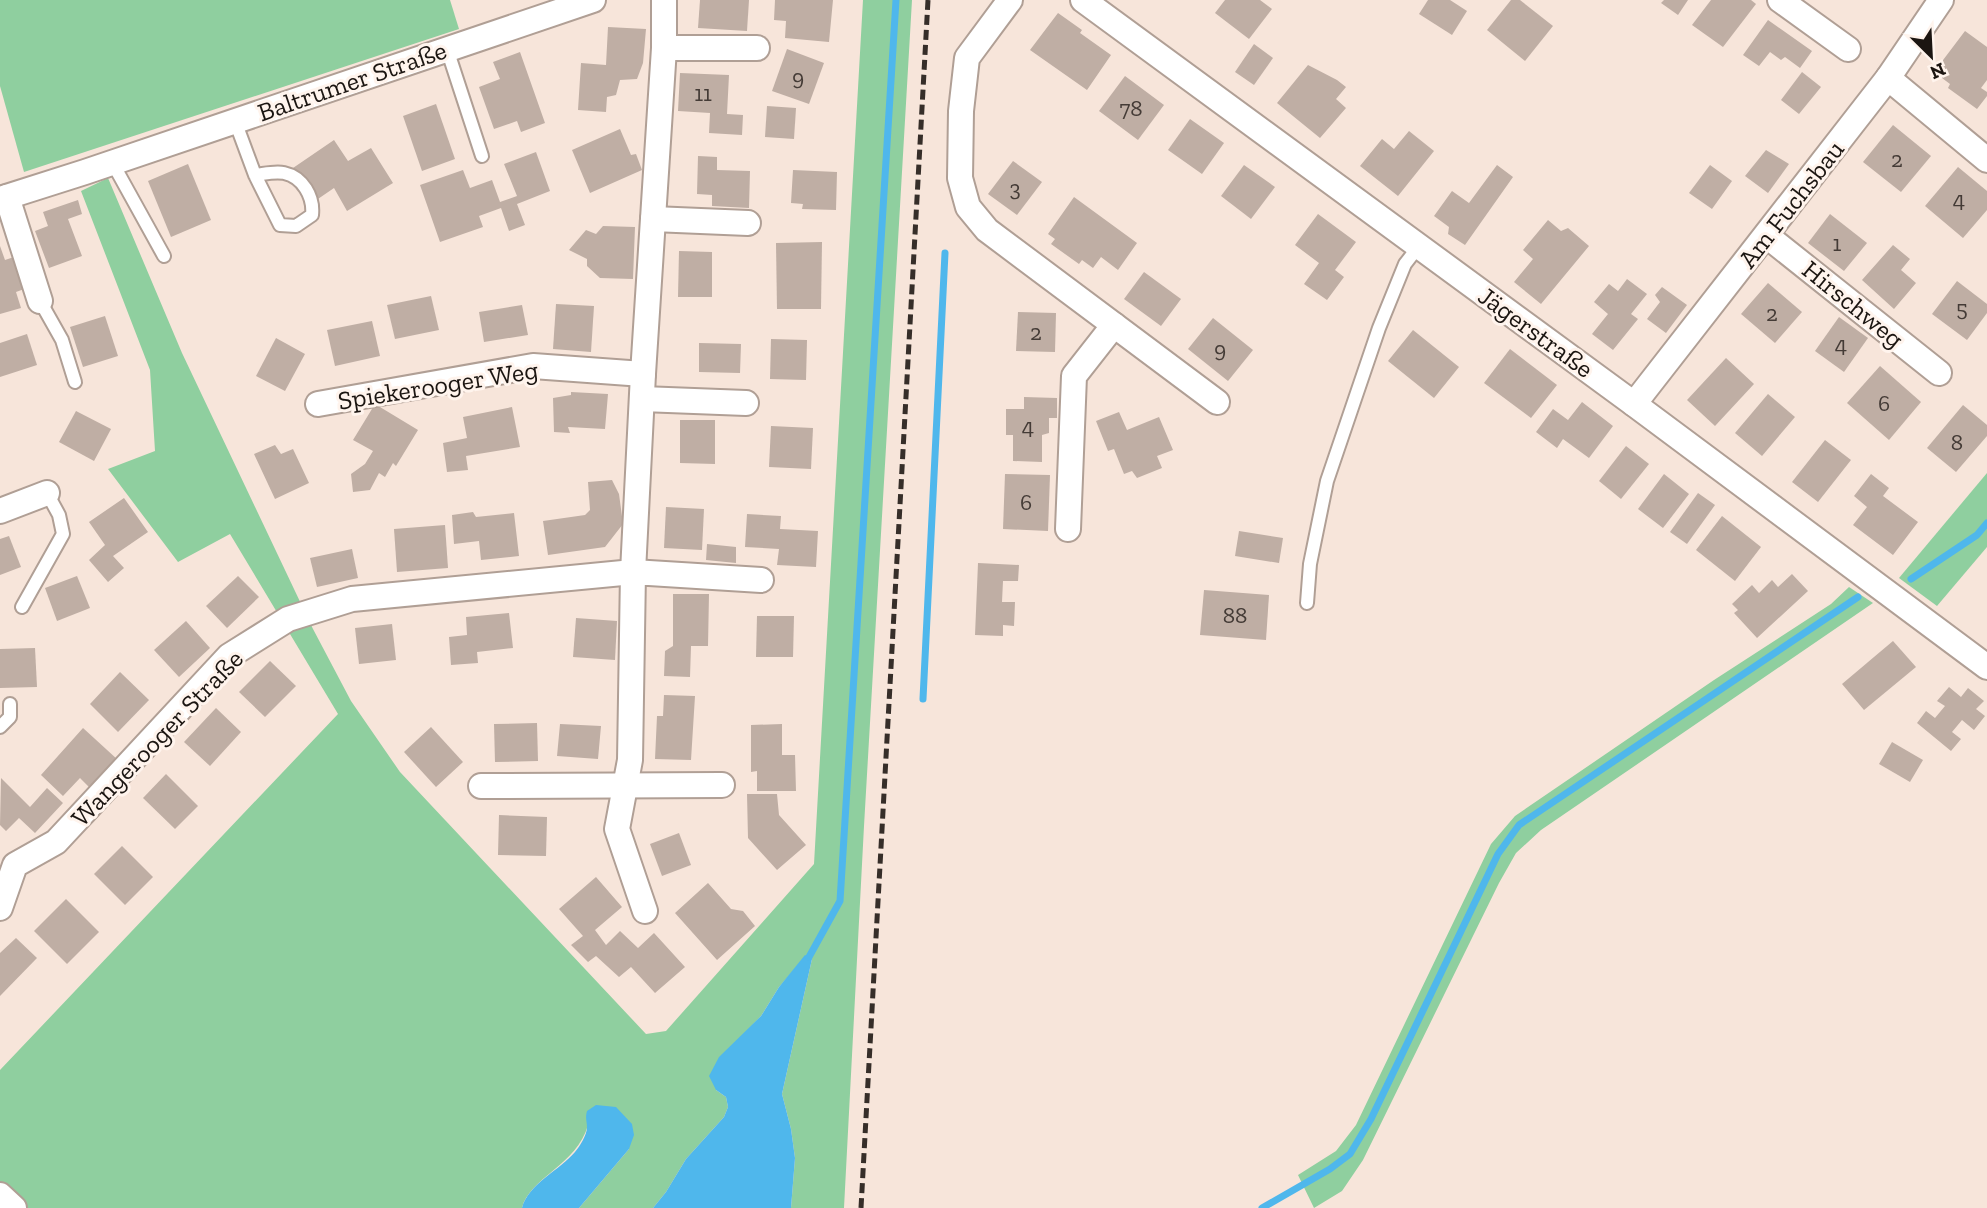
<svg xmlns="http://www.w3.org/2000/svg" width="1987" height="1208" viewBox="0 0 1987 1208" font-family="'Zilla Slab',serif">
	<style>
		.green { fill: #8fcf9f }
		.water { fill: #4fb7ec }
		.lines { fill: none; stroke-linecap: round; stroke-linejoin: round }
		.stream { stroke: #4fb7ec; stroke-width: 7 }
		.building { fill: #bfaea4 }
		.service-casing { stroke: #b09f95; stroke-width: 16 }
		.minor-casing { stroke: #b09f95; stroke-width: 28 }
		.service { stroke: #fff; stroke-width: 12 }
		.minor { stroke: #fff; stroke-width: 24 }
		.rail { stroke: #362e29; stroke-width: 5; stroke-dasharray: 10 5; stroke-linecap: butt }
		.labels { text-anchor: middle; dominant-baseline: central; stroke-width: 6; stroke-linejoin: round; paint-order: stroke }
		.number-label { font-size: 23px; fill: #443b36 }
		.street-label { font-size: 26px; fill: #1b1511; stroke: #fff4ed }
	</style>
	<rect width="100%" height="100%" fill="#f7e5da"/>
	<g class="green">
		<path d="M0 0H450L459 29 24 172 0 86Z"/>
		<path d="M863 0H912L864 826 844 1208H791L795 1158 791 1129 782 1094 812 959 806 956 779 987 761 1016 743 1035 716 1090 726 1097 728 1107 724 1117 686 1159 666 1192 653 1208H579L629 1149 588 1125C577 1165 529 1178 522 1208H0V1070L338 714 230 534 178 562 108 469 155 451 150 370 81 191 108 178 182 353 313 629 351 701 400 772 646 1034 666 1031 814 864Z"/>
		<path d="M1987 473V547L1937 606 1899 578Z"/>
		<path d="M1849 587 1873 603 1541 830 1516 853 1499 883 1363 1160 1342 1191 1314 1208 1298 1175 1336 1151 1356 1125 1491 844 1515 816 1714 680 1831 604Z"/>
	</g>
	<g class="water">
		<path d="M805 955 812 959 782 1094 791 1129 795 1158 791 1208H653L666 1192 686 1159 724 1117 728 1107 726 1097 716 1090 709 1076 719 1057 761 1016 779 987Z"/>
		<path d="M596 1105 616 1107 632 1124 634 1135 629 1149 579 1208H522C528 1184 560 1170 575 1152 580 1146 587 1135 587 1127 587 1121 585 1118 587 1111Z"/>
	</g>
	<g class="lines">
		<g class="stream">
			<path d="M1911 579 1977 535 1987 523"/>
			<path d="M923 699 945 253"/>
			<path d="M809 957 840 901 896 0"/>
			<path d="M1262 1208 1330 1169 1350 1154 1371 1119 1498 854 1519 825 1858 597"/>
		</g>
	</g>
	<g class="building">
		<path d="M700 0H749L747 31 698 28Z"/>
		<path d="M775 0H833L829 42 785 38 786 21 774 20Z"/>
		<path d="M1225 0H1260L1272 9 1249 39 1215 13Z"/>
		<path d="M1428 0H1450L1467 11 1452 35 1419 14Z"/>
		<path d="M1511 0H1520L1553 26 1525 61 1487 30Z"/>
		<path d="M1664 0H1688L1678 15 1661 3Z"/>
		<path d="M1711 0H1751L1756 4 1723 47 1692 25Z"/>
		<path d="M1058 13 1082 30 1080 33 1111 55 1087 90 1030 50Z"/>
		<path d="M1768 20 1812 51 1800 68 1785 57 1781 60 1770 52 1759 66 1743 55Z"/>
		<path d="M608 27 646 29 643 63 637 79 620 80 616 95 607 97 606 112 578 110 581 63 606 65Z"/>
		<path d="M1965 31 1987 47V80L1981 88 1987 92V96L1977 109 1948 88 1950 84 1934 72Z"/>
		<path d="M1254 44 1273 58 1254 85 1235 72Z"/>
		<path d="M787 49 824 63 809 104 772 91Z"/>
		<path d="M520 52 545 123 521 132 517 121 494 129 479 87 500 79 493 62Z"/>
		<path d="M1308 65 1337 80 1346 87 1336 99 1346 108 1320 138 1277 103Z"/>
		<path d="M1802 72 1821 87 1799 114 1781 100Z"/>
		<path d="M680 73 729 75 727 114 743 115 742 135 709 133 710 113 678 111Z"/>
		<path d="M1125 76 1164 105 1138 140 1099 111Z"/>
		<path d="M436 104 455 159 422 171 403 116Z"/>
		<path d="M767 106 796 108 794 139 765 137Z"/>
		<path d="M1190 119 1224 143 1202 174 1168 150Z"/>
		<path d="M1893 125 1931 156 1901 192 1863 162Z"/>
		<path d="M620 129 631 155 636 154 642 170 590 193 572 150Z"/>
		<path d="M1409 131 1434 151 1398 196 1360 166 1382 139 1394 149Z"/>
		<path d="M334 140 348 161 371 148 393 183 347 211 334 188 315 201 293 168Z"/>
		<path d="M1766 150 1789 164 1768 193 1745 176Z"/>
		<path d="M536 152 550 191 517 204 525 225 509 231 501 208 479 216 483 227 440 242 420 185 463 170 470 188 492 180 500 202 517 196 504 164Z"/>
		<path d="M698 156 717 157V170L750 171 749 208 712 206V195L697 194Z"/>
		<path d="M1013 161 1042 182 1017 215 988 194Z"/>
		<path d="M188 164 211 220 171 237 148 181Z"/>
		<path d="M1244 165 1275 187 1251 219 1221 196Z"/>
		<path d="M1497 165 1513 177 1465 245 1448 234 1449 227 1434 216 1452 191 1469 203Z"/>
		<path d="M1710 165 1732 181 1712 209 1689 193Z"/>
		<path d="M1958 167 1987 191V210L1963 238 1925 206Z"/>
		<path d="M793 170 837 172 836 210 802 209 803 204 791 203Z"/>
		<path d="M1074 197 1137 243 1118 270 1101 257 1093 268 1082 260 1079 264 1051 244 1055 239 1048 234Z"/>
		<path d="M78 200 82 214 68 219 82 256 49 268 35 231 48 226 43 212Z"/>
		<path d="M1318 214 1356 242 1335 270 1344 277 1327 300 1304 284 1319 263 1295 245Z"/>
		<path d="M1830 214 1867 243 1844 271 1808 243Z"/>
		<path d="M1548 220 1561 231 1568 228 1589 246 1541 304 1514 282 1533 259 1523 250Z"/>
		<path d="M603 226 635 227 633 279 600 278 587 266V259L569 250 586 230 596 234Z"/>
		<path d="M822 242 821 309H777L776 243Z"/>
		<path d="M1893 245 1910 259 1901 270 1916 283 1894 309 1862 280Z"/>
		<path d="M0 246 5 260 17 256 27 288 16 292 21 308 0 314Z"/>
		<path d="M679 251 712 252V297H678Z"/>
		<path d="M1144 272 1181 299 1161 326 1124 299Z"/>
		<path d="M1627 279 1647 294 1631 314 1638 319 1613 350 1592 334 1608 314 1594 302 1609 284 1618 291Z"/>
		<path d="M1957 281 1987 304V313L1967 340 1932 314Z"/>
		<path d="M1768 283 1802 312 1775 343 1741 314Z"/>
		<path d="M1662 287 1687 305 1666 333 1647 319 1660 302 1655 295Z"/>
		<path d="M431 296 439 330 395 339 387 305Z"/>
		<path d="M556 304 594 306 591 352 553 349Z"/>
		<path d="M522 305 528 335 484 342 479 312Z"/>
		<path d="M1018 312 1056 313 1055 352 1016 351Z"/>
		<path d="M105 316 118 356 83 367 70 327Z"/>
		<path d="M1839 317 1868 338 1844 372 1815 351Z"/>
		<path d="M1213 318 1253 350 1228 381 1188 349Z"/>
		<path d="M372 321 380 356 335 366 327 330Z"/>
		<path d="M1413 330 1459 367 1434 398 1388 361Z"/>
		<path d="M27 334 37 365 0 377V343Z"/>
		<path d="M276 338 305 354 285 391 256 376Z"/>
		<path d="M771 339 807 340 806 380 770 379Z"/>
		<path d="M699 343 741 344 740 373 699 372Z"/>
		<path d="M1510 349 1557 385 1531 418 1484 383Z"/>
		<path d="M1726 358 1754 384 1715 426 1687 400Z"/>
		<path d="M1880 366 1921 402 1889 440 1847 403Z"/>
		<path d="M571 392 608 394 605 429 568 427 570 433 554 432 553 398 571 395Z"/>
		<path d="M1768 394 1795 417 1762 456 1735 433Z"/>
		<path d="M1024 397 1057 398V418H1049V433L1042 435V462L1013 461V435H1006V409H1024Z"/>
		<path d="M1582 402 1613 426 1589 458 1563 439 1557 448 1536 432 1553 409 1568 420Z"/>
		<path d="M375 404 418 430 396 466 393 463 385 477 379 473 370 490 353 492 351 474 365 464 373 451 353 440Z"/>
		<path d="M1963 405 1987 425V436L1956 472 1927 448Z"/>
		<path d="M512 407 520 447 466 456 468 470 447 472 443 443 467 438 463 417Z"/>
		<path d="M76 411 111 429 94 461 59 442Z"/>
		<path d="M1119 412 1127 430 1159 417 1173 450 1157 456 1162 468 1137 478 1132 471 1124 474 1114 449 1108 451 1096 421Z"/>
		<path d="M680 420H715V464L680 463Z"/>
		<path d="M771 426 813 428 811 469 769 467Z"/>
		<path d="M1825 440 1851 460 1818 502 1792 482Z"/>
		<path d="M275 445 281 454 293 449 309 483 275 499 254 454Z"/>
		<path d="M1626 446 1649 464 1621 499 1599 481Z"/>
		<path d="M1005 474 1050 475 1048 531 1003 529Z"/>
		<path d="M1664 474 1689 494 1663 528 1638 509Z"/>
		<path d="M1871 474 1889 488 1883 496 1918 522 1893 555 1853 525 1867 507 1854 496Z"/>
		<path d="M612 480 619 494 623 524 605 547 548 555 543 521 585 515 590 510 588 482Z"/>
		<path d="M1698 493 1715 505 1687 544 1670 532Z"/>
		<path d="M124 498 148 532 113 556 124 568 108 582 89 560 105 545 89 522Z"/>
		<path d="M666 507 704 509 702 550 664 548Z"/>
		<path d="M473 512 476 517 514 513 519 556 481 560 479 541 454 544 452 515Z"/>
		<path d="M747 514 781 516 780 529 818 531 816 567 777 565 779 549 745 547Z"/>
		<path d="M1722 516 1761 547 1735 581 1696 550Z"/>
		<path d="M445 525 448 568 397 572 394 529Z"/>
		<path d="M1239 531 1283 538 1279 563 1235 556Z"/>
		<path d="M9 536 21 567 0 575V539Z"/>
		<path d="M707 544 736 547V563L706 560Z"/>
		<path d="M352 549 358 578 317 587 310 558Z"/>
		<path d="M978 563 1019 565 1018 581H1003L1002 602H1015L1014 626 1003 625V636L975 635Z"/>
		<path d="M1792 574 1808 591 1757 638 1734 613 1738 610 1732 604 1752 585 1759 593 1772 580 1778 587Z"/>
		<path d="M77 576 90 608 57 621 45 588Z"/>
		<path d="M238 576 259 597 227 628 206 606Z"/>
		<path d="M1204 590 1269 595 1266 640 1200 635Z"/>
		<path d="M673 594H709L708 646H691L690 677 664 676 665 651 673 646Z"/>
		<path d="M509 613 513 648 477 652 478 663 451 665 449 637 467 635 466 617Z"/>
		<path d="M757 616H794L793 657H756Z"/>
		<path d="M576 618 617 621 615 660 573 657Z"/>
		<path d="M186 621 210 648 179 677 154 650Z"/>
		<path d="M392 624 396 660 359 664 355 628Z"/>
		<path d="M1893 641 1916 667 1864 710 1842 684Z"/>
		<path d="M35 648 37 687 0 688V649Z"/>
		<path d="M270 661 296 686 265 717 239 692Z"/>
		<path d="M120 672 149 700 118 732 90 704Z"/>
		<path d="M1949 687 1961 697 1968 688 1984 701 1976 709 1985 716 1974 730 1962 720 1952 732 1961 739 1951 751 1917 723 1926 711 1935 718 1945 706 1937 701Z"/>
		<path d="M664 695 695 696 691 760 655 759 657 716H663Z"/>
		<path d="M216 708 241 732 210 766 184 742Z"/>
		<path d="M537 723 538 761 495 762 494 724Z"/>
		<path d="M560 724 601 726 598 759 557 756Z"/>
		<path d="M782 724V755H795L796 791H757V771L751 772V725Z"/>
		<path d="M431 727 463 762 436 787 404 752Z"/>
		<path d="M83 728 118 760 91 789 80 778 63 796 41 775Z"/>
		<path d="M1892 742 1923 760 1910 782 1879 764Z"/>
		<path d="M166 774 198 806 175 829 143 798Z"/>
		<path d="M1 778 30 807 47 788 63 803 35 833 19 818 6 831 0 825Z"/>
		<path d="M747 794H777L779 815 806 845 777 870 748 838Z"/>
		<path d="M499 815 547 817 546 856 498 855Z"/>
		<path d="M679 833 691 865 662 876 650 844Z"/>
		<path d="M122 846 153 877 125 905 94 874Z"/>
		<path d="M596 877 622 907 595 930 606 945 620 931 638 948 654 933 685 967 655 993 631 967 619 977 596 956 588 962 571 945 583 936 559 909Z"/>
		<path d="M708 883 731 909 743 911 755 926 717 960 675 913Z"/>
		<path d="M66 899 99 932 67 964 34 931Z"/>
		<path d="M16 938 37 958 0 996V953Z"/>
	</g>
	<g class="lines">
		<g class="service-casing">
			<g id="service">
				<path d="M447 49 482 156"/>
				<path d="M235 121 255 175 280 225 296 226 312 215C314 197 303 177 284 173 275 171 264 174 255 175"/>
				<path d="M112 162 164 256"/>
				<path d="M40 301 62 340 75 382"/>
				<path d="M1307 603 1310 564 1327 481 1379 328 1405 264 1419 246"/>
				<path d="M22 607 63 534 59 515 47 493"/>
				<path d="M0 727 10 717V704"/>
			</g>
		</g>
		<g class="minor-casing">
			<g id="minor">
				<path d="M1010 0 967 58 961 111 960 178 968 207 987 230 1217 402"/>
				<path d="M1083 0 1634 404 1987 667"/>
				<path d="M1780 0 1848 49"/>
				<path d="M664 48H757"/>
				<path d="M1888 78 1987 160"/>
				<path d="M7 197 40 301"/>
				<path d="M0 199 85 172 593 0"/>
				<path d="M653 219 748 223"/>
				<path d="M1767 236 1939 373"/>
				<path d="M642 399 746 403"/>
				<path d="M318 404 533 366 643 374"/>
				<path d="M1634 404 1888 78 1941 0"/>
				<path d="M0 511 47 493"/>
				<path d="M1068 529 1074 376 1114 325"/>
				<path d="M481 786 722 785"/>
				<path d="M0 908 15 865 56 842 229 656 288 619 352 599 633 572 643 374 664 48V0"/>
				<path d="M645 911 617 829 630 760 633 572 761 580"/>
				<path d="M0 1195 14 1208"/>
			</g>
		</g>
		<use href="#service" class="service"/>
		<use href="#minor" class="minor"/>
		<path class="rail" d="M861 1208 928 0"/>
	</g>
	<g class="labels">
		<g class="number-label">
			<text x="798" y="77">9</text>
			<text x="703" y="93">11</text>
			<text x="1131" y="108">78</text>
			<text x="1897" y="159">2</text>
			<text x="1015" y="188">3</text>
			<text x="1959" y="199">4</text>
			<text x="1837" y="243">1</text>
			<text x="1962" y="308">5</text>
			<text x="1772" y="313">2</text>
			<text x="1036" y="332">2</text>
			<text x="1841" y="344">4</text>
			<text x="1220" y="349">9</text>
			<text x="1884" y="403">6</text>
			<text x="1028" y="426">4</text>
			<text x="1957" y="442">8</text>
			<text x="1026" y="502">6</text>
			<text x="1235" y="615">88</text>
		</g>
		<g class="street-label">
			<text transform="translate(352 81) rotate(-19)">Baltrumer Straße</text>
			<text transform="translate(1791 204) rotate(-52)">Am Fuchsbau</text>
			<text transform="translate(1853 304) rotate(39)">Hirschweg</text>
			<text transform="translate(1536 332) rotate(36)">Jägerstraße</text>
			<text transform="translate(438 385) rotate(-9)">Spiekerooger Weg</text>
			<text transform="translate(157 738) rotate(-46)">Wangerooger Straße</text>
		</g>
	</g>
	<g transform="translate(1931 56) rotate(156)" stroke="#fff4ed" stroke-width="5" paint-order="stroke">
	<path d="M0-5L12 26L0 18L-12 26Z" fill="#1b1511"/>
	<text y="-10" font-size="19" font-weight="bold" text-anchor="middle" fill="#1b1511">N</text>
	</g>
</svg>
